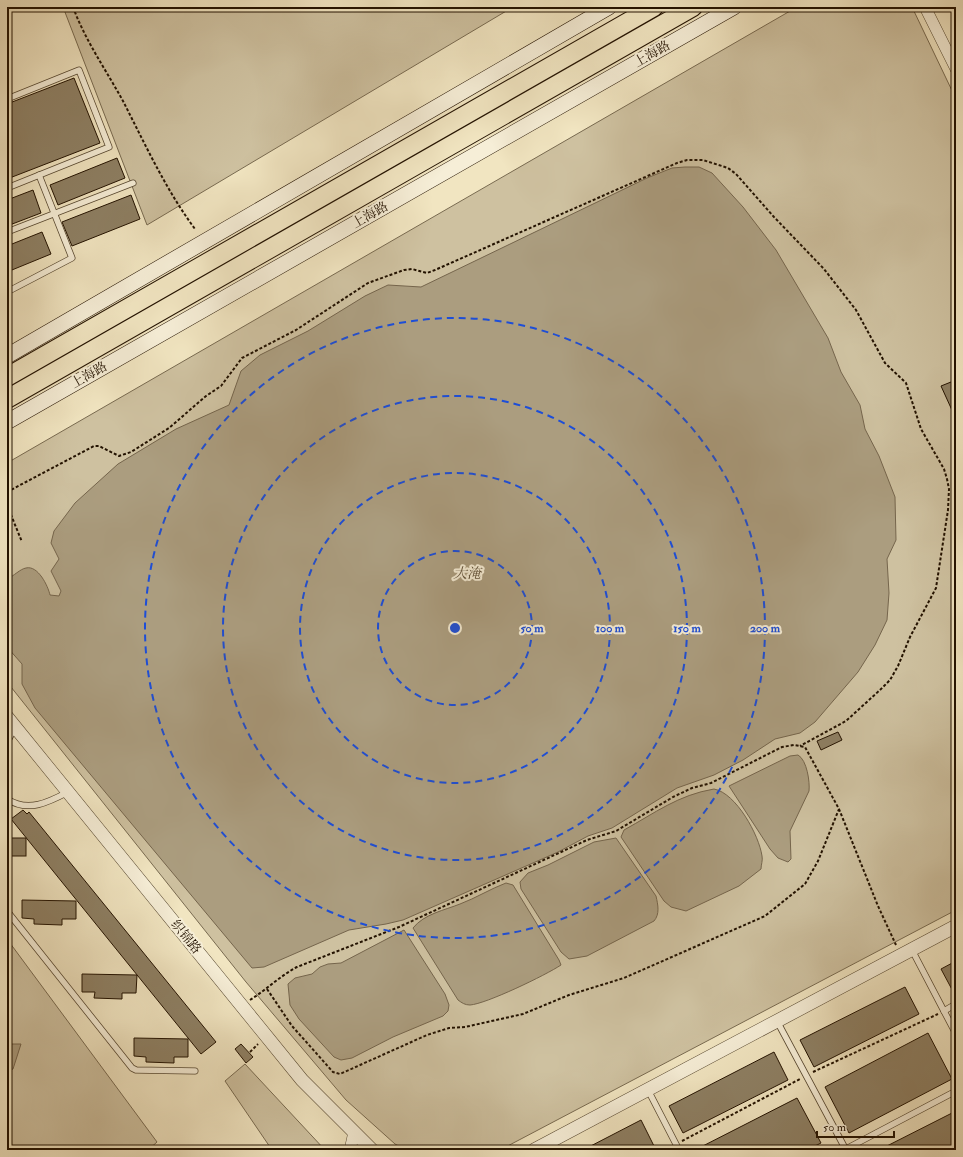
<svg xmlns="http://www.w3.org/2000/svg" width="963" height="1157" viewBox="0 0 963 1157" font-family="'IM FELL Double Pica','Noto Serif SC',serif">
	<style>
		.green { fill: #cec1a0; stroke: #786a50 }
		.water { fill: #ab9d7f; stroke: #75654c }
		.building { fill: #8e8064; stroke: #231200 }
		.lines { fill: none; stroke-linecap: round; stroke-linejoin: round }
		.service-casing { stroke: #564730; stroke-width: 7 }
		.minor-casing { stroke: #564730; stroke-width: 12 }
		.tertiary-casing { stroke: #564730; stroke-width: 14 }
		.secondary-casing { stroke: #231200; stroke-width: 16 }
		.trunk-casing { stroke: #231200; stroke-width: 20 }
		.path { stroke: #231200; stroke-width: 2; stroke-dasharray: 3 2; stroke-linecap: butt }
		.service { stroke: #f6eed7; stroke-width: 5.5 }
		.minor { stroke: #f6eed7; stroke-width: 11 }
		.tertiary { stroke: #f6eed7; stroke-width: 13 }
		.secondary { stroke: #f6eed7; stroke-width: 15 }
		.trunk { stroke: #f1e5c1; stroke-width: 18 }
		.ring { fill: none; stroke: #1d4ed8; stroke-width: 2; stroke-dasharray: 7 5 }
		.labels { text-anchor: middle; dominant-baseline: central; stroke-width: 4; stroke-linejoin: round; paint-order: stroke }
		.street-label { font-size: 13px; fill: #231200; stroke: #f6eed7 }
		.water-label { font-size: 14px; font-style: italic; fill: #605139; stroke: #f6eed7 }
		.centre { fill: #1d4ed8; stroke: #f6eed7; stroke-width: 2 }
		.ring-label { font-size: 12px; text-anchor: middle; font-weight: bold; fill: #1d4ed8; stroke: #f6eed7; stroke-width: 4; stroke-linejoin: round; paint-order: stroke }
	</style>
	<rect width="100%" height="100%" fill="#f1e5c1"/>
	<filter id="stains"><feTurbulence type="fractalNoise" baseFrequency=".005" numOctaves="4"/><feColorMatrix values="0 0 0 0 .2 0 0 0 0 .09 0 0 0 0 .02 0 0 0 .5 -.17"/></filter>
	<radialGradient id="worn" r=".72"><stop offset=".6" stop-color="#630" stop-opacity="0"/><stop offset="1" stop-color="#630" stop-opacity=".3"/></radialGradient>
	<g class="green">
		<path d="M63 7H513L147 225Z"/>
		<path d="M797 7H912L956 99V910L500 1150H406L395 1144 346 1100 246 982 7 682V463Z"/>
		<path d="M7 939 157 1142 148 1150H7Z"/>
		<path d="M245 1064 325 1150H272L225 1081Z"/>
	</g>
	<g class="water">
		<path d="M685 167H699L712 173 743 207 776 250 828 338 841 372 860 405 865 429 879 456 895 497 896 540 887 559 889 593 887 620 875 645 858 672 815 722 800 733 775 739 743 760 714 775 677 788 612 828 588 836 558 852 403 920 386 924 349 930 264 967 252 968 35 708 22 684V664L7 647V579C14 576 20 569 26 568 38 565 48 586 50 595L59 596 61 591 51 571 59 559 51 543 54 531 75 503 118 464 176 429 229 405 241 371 260 355 308 331 365 296 388 285 421 287 647 178 672 168Z"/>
		<path d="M798 755C807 760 810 782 809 791L790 831 791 859 788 862 778 858 770 849 729 786 790 756Z"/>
		<path d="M714 789C736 793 759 835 762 856 763 860 761 865 761 869L739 886 686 911 671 907 664 901 621 837 624 830C655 813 678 795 714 789Z"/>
		<path d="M616 838 656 896C658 905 660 914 654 921L587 956 569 959 561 952 521 889 520 882 528 873 548 865 594 842Z"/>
		<path d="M506 883 513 885 559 960 561 965C546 975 486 1004 470 1005 465 1005 462 1003 458 1000L413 928C424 914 445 910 460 904 476 898 490 889 506 883Z"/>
		<path d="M404 930 445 994 449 1005 448 1011 443 1016 393 1037 352 1058 341 1060 334 1057 299 1019 290 1005 288 984 295 978 312 974 320 967 328 964 341 963Z"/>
		<path d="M12 1044H21L13 1069 9 1071 7 1070V1050Z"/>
	</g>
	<g class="building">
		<path d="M74 78 100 143 7 179V104Z"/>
		<path d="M117 158 125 178 58 205 50 185Z"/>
		<path d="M33 190 41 213 7 226V200Z"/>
		<path d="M131 195 140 219 72 246 62 222Z"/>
		<path d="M42 232 51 254 7 272V246Z"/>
		<path d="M956 380V419L941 386Z"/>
		<path d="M838 732 842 740 821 750 817 741Z"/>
		<path d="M23 810 27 814 29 812 216 1042 201 1054 11 819Z"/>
		<rect x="7" y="838" width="19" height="18"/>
		<path d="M22 900 76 901V919H62V925L34 924V919L22 918Z"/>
		<path d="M956 961V997L941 969Z"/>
		<path d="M82 974 137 975 136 993H122V999L94 998 95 992H82Z"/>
		<path d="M905 987 919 1014 814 1067 800 1040Z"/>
		<path d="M928 1033 952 1079 849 1133 825 1087Z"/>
		<path d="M134 1038 188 1039V1057H174V1063L146 1062V1057L134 1056Z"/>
		<path d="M241 1044 253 1057 246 1063 235 1049Z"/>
		<path d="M774 1052 788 1080 683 1133 669 1106Z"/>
		<path d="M797 1098 821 1143 807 1150H695Z"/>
		<path d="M956 1111V1150H879Z"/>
		<path d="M641 1120 655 1148 650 1150H583Z"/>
	</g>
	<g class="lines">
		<g class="service-casing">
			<g id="service">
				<path d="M7 99 79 70 109 147 7 188"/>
				<path d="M7 232 133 183"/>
				<path d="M7 292 72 258 39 175"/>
				<path d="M7 742 15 728"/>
				<path d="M7 799C28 813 49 802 68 792"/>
				<path d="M7 911 132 1068 136 1070 195 1071"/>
				<path d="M912 950 956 1034"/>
				<path d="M944 1011 956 1004"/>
				<path d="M777 1021 846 1150"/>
				<path d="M648 1090 679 1150"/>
				<path d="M844 1150 956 1091"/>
			</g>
		</g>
		<g class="minor-casing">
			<g id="minor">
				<path d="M925 7 956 69"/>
				<path d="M350 1150 354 1132"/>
			</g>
		</g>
		<g class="tertiary-casing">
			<g id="tertiary">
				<path d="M7 717 302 1080 372 1150"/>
				<path d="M534 1150 956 926"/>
			</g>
		</g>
		<g class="secondary-casing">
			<g id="secondary">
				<path d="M7 356 609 7"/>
				<path d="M7 422 734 7"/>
			</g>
		</g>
		<g class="trunk-casing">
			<g id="trunk">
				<path d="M7 377 654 7"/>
				<path d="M7 399 693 7"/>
			</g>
		</g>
		<g class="path">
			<path d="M73 7C85 40 106 70 123 101 145 144 166 190 195 229"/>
			<path d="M7 492 94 446H99L119 456 131 452 169 428 206 396 221 386 242 358 296 330 368 283 404 270 412 269 427 273 435 270 677 163 687 160H703L728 168 736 174 774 217 824 269 856 310 885 363 906 383 921 429 944 469 947 479 949 489 948 510 936 588 910 637 898 666 890 680 880 690 846 721 800 746"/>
			<path d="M7 505 22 542"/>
			<path d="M267 989 292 1026 333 1072 340 1074 427 1035 449 1028 465 1027 523 1014 569 995 624 978 765 916 805 884 818 861 839 809"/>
			<path d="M250 1000C266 990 280 976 297 967L399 927 587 840 616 831 673 797 692 788 711 783 782 747 794 745 805 747 839 809 878 906 896 945"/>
			<path d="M250 1052 258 1044"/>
			<path d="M813 1072 938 1014"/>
			<path d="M682 1141 800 1079"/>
		</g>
		<use href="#service" class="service"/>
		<use href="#minor" class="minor"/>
		<use href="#tertiary" class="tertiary"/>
		<use href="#secondary" class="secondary"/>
		<use href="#trunk" class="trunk"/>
	</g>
	<g class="ring">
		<circle cx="455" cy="628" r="77"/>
		<circle cx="455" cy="628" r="155"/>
		<circle cx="455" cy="628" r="232"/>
		<circle cx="455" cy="628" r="310"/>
	</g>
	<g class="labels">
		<g class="street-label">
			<text transform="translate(652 54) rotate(-30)">上海路</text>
			<text transform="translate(370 215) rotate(-30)">上海路</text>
			<text transform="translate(89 375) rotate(-30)">上海路</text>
			<text transform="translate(186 937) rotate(51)">织锦路</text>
		</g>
		<g class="water-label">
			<text x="467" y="573">大淹</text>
		</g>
	</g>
	<circle cx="455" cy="628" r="6" class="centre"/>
	<g class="ring-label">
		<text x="532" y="632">50 m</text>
		<text x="610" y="632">100 m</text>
		<text x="687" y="632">150 m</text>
		<text x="765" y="632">200 m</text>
	</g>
	<rect width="963" height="1157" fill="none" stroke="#f1e5c1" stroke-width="24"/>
	<rect x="8" y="8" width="947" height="1141" fill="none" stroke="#231200" stroke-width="2"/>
	<rect x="12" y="12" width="939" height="1133" fill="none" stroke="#231200"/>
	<path d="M817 1131v6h77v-6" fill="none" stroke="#231200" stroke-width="2"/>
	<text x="823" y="1131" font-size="12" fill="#231200" stroke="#f6eed7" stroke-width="3" paint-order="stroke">50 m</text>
	<rect width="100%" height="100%" filter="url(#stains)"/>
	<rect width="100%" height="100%" fill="url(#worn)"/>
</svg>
